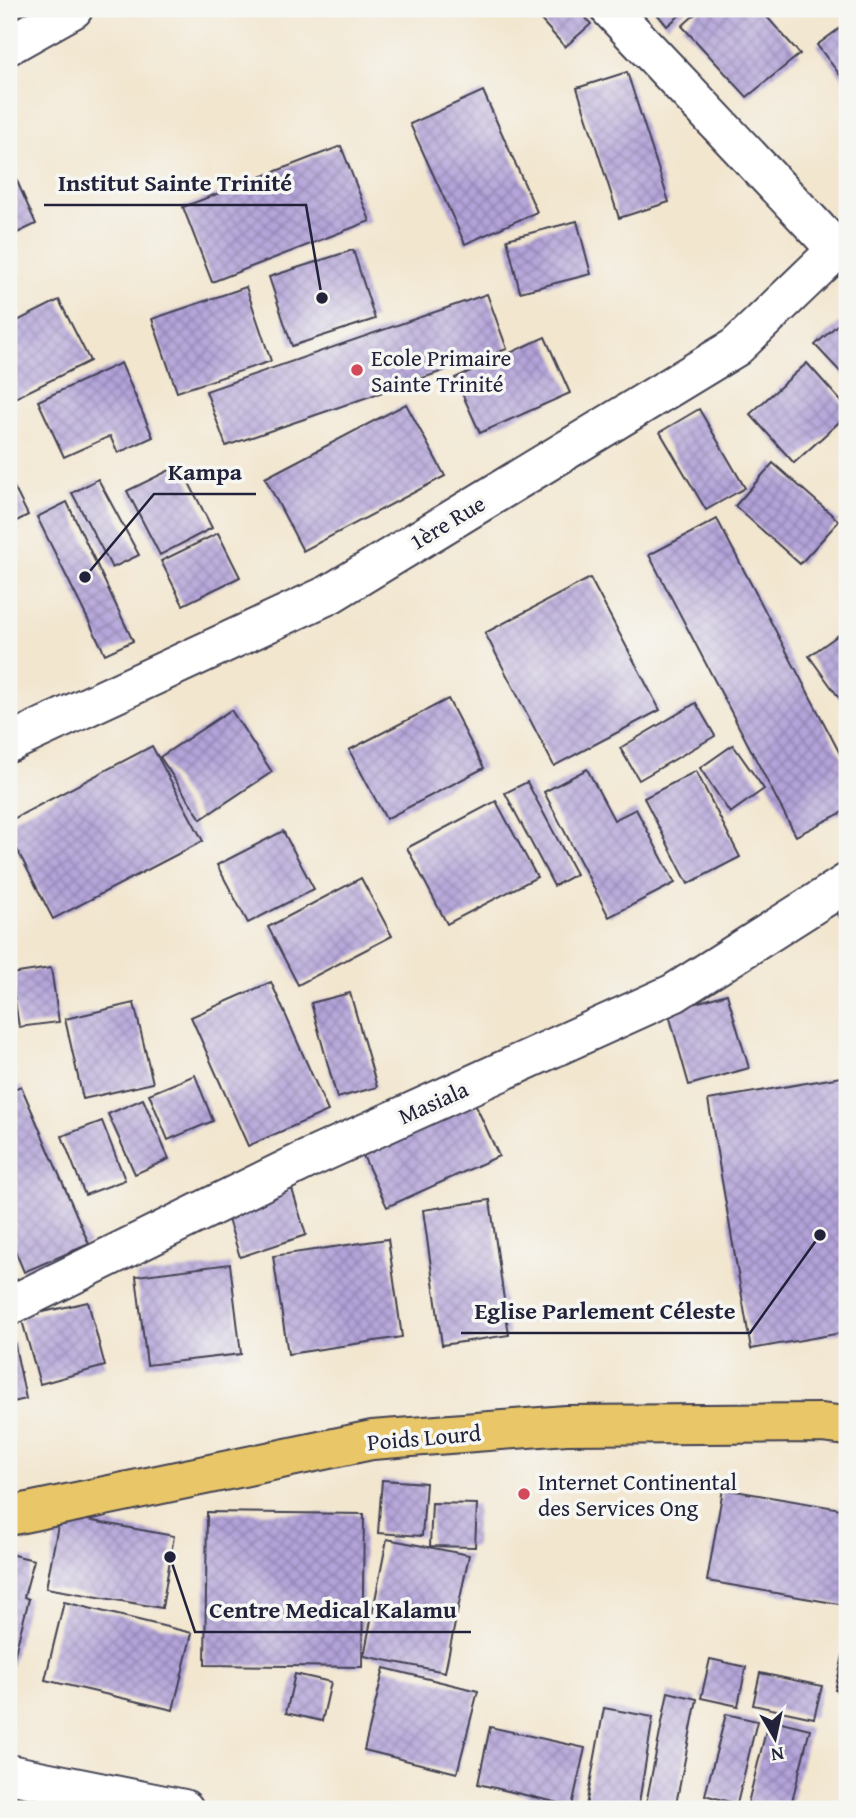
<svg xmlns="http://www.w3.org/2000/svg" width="856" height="1818" viewBox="0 0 856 1818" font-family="'Gentium Book Plus',serif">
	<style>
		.building { fill: url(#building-cross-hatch) }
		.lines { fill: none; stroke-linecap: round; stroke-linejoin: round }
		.street-casing { stroke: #413f51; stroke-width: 42 }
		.primary-casing { stroke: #413f51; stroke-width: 42 }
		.street { stroke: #fff; stroke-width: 38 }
		.primary { stroke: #e9c769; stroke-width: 38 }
		.poi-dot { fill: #d1495b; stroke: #f6f6f2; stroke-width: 2.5 }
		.labels { text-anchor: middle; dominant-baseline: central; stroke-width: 7; stroke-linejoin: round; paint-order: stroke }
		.poi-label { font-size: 23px; fill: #22223b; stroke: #f6f6f2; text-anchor: start }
		.street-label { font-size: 23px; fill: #22223b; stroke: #f6f6f2 }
		.leader { fill: none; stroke: #22223b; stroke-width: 2.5 }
		.callout-dot { fill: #22223b; stroke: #f6f6f2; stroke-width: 2.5 }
		.callout-label { font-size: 24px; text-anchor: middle; font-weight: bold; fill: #22223b; stroke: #f6f6f2; stroke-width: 7; stroke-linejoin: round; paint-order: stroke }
	</style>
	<defs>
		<pattern id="building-cross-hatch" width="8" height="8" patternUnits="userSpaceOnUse" patternTransform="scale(1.75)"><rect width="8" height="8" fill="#b3a3d9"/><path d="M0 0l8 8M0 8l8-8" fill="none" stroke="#9184b1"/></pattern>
	</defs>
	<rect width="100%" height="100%" fill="#f6f6f2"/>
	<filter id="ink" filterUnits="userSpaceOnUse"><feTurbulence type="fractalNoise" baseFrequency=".0143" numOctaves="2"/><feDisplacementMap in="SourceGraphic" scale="14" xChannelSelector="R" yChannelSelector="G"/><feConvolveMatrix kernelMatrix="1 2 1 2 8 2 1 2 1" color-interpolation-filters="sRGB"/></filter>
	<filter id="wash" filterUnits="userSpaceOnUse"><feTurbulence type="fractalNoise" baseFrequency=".00686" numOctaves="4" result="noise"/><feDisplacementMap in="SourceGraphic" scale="28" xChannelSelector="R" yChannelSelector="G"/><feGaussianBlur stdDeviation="1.57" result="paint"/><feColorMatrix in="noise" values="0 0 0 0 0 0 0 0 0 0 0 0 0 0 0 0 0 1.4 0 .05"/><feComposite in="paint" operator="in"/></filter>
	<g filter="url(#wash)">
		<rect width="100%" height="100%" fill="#f2e6cf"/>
		<g id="blocks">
			<g class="building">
				<path d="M531 9H578L591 24 565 47Z"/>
				<path d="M653 9H687L667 26Z"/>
				<path d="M701 9H760L800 54 747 97 682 26Z"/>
				<path d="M847 23V84L817 45Z"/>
				<path d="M627 72 669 202 619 218 577 88Z"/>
				<path d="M483 91 537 212 465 244 410 124Z"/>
				<path d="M341 146 370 221 212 282 183 207Z"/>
				<path d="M9 163 36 224 9 237Z"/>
				<path d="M577 221 591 274 520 292 507 239Z"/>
				<path d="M353 250 375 319 292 346 269 277Z"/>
				<path d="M246 287 271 361 177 392 152 319Z"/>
				<path d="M487 294 507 349 226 446 206 391Z"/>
				<path d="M59 300 90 361 9 401V325Z"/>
				<path d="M847 316V379L815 345Z"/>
				<path d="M545 337 570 393 480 433 455 378Z"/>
				<path d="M121 363 153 437 118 453 110 436 64 457 38 401Z"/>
				<path d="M807 363 847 408V415L794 463 750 414Z"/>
				<path d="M406 404 445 476 303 551 265 478Z"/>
				<path d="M699 409 745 488 706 510 660 432Z"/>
				<path d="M773 463 839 521 800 564 735 506Z"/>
				<path d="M180 465 212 528 160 555 127 491Z"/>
				<path d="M9 477 28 515 9 525Z"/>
				<path d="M98 479 139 555 112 568 72 493Z"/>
				<path d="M67 502 133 641 105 654 37 517Z"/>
				<path d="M717 519 847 767V810L796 836 649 555Z"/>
				<path d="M218 533 240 577 183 605 161 561Z"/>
				<path d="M590 578 660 710 554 766 485 633Z"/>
				<path d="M847 629V709L809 656Z"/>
				<path d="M448 699 484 768 386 819 349 750Z"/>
				<path d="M696 703 715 736 639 780 620 748Z"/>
				<path d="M231 710 272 772 201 819 160 757Z"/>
				<path d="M733 745 764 789 730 813 700 768Z"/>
				<path d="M152 746 203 841 53 919 9 834V821Z"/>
				<path d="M587 769 614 820 636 809 675 883 609 917 544 792Z"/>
				<path d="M696 771 740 857 688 884 644 798Z"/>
				<path d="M527 782 576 874 554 886 505 793Z"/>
				<path d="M496 801 537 877 447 924 407 848Z"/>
				<path d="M283 831 314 889 248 923 217 865Z"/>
				<path d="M361 878 392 936 298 985 268 927Z"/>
				<path d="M847 909V932L838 914Z"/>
				<path d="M51 968 59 1022 19 1027 11 974Z"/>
				<path d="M271 982 328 1111 248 1146 191 1017Z"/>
				<path d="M350 993 377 1087 337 1098 311 1003Z"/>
				<path d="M727 994 749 1068 689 1085 668 1011Z"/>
				<path d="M134 1003 153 1083 83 1099 65 1019Z"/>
				<path d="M195 1075 213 1121 168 1140 149 1094Z"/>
				<path d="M847 1076V1332L751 1349 708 1100Z"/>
				<path d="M21 1086 89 1244 24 1272 9 1236V1091Z"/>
				<path d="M470 1093 499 1156 387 1207 358 1145Z"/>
				<path d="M143 1099 169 1159 135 1174 108 1114Z"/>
				<path d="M102 1121 125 1180 85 1195 62 1136Z"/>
				<path d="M292 1189 306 1235 240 1257 225 1210Z"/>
				<path d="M490 1200 509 1335 442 1345 423 1210Z"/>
				<path d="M388 1239 402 1337 288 1354 273 1256Z"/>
				<path d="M230 1264 241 1354 147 1365 136 1276Z"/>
				<path d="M88 1302 105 1366 40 1384 21 1317Z"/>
				<path d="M14 1341 26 1399 9 1403V1342Z"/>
				<path d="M382 1480 426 1483 422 1536 378 1533Z"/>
				<path d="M723 1489 847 1510V1590L845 1605 707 1581Z"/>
				<path d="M432 1503 477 1504 475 1547 430 1546Z"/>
				<path d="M207 1512 364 1514 362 1667 205 1665Z"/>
				<path d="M60 1515 174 1536 162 1608 46 1588Z"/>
				<path d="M387 1539 469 1555 445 1672 364 1656Z"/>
				<path d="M9 1554 34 1560 24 1597 29 1599 10 1672Z"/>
				<path d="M64 1602 192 1633 173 1710 45 1680Z"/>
				<path d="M846 1643H847V1693L835 1690Z"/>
				<path d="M710 1659 746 1667 738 1706 701 1698Z"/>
				<path d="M384 1668 478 1691 457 1773 364 1750Z"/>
				<path d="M760 1673 822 1686 814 1718 753 1705Z"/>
				<path d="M295 1674 331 1682 322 1721 286 1713Z"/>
				<path d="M668 1692 697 1699 675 1809H645Z"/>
				<path d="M604 1708 653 1717 638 1809H608L586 1806Z"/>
				<path d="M726 1714 757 1721 737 1804 705 1795Z"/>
				<path d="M769 1719 810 1729 790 1809H756L747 1807Z"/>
				<path d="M490 1727 585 1748 572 1806 478 1784Z"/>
				<path d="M9 1793 40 1798 38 1809H9Z"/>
			</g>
		</g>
	</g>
	<g filter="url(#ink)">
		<use href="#blocks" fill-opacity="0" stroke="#413f51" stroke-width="2"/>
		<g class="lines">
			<g class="street-casing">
				<g id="street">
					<path d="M610 9 836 249"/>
					<path d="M9 45 73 9"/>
					<path d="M9 743 330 594 736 347 847 240"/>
					<path d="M9 1306 306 1160 674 993 847 883"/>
					<path d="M9 1774 184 1809"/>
				</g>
			</g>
			<g class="primary-casing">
				<path id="primary" d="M9 1516 372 1440 566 1425 821 1423 847 1426"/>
			</g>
			<use href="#street" class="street"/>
			<use href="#primary" class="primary"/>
		</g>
	</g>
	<g class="poi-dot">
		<circle cx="357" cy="370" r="7"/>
		<circle cx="524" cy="1494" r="7"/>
	</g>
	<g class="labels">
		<g class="poi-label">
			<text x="371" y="357">Ecole Primaire<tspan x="371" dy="26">Sainte Trinité</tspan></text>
			<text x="538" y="1481">Internet Continental<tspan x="538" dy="26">des Services Ong</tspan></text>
		</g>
		<g class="street-label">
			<text transform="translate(447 522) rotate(-31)">1ère Rue</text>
			<text transform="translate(433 1102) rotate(-24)">Masiala</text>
			<text transform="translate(424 1437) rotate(-5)">Poids Lourd</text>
		</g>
	</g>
	<path class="leader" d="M322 298L306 205H44M85 577L154 494H256M820 1235L750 1333H461M170 1557L195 1632H471"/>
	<g class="callout-dot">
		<circle cx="322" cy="298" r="7"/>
		<circle cx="85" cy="577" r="7"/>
		<circle cx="820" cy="1235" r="7"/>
		<circle cx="170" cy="1557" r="7"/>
	</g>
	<g class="callout-label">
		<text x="175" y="191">Institut Sainte Trinité</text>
		<text x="205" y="480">Kampa</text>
		<text x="605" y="1319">Eglise Parlement Céleste</text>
		<text x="333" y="1618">Centre Medical Kalamu</text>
	</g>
	<rect width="856" height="1818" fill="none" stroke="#f6f6f2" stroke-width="35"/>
	<g transform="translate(775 1738) rotate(171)" stroke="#f6f6f2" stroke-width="5" paint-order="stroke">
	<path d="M0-5L12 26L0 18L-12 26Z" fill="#22223b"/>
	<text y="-10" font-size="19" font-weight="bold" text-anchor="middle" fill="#22223b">N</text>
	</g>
</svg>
